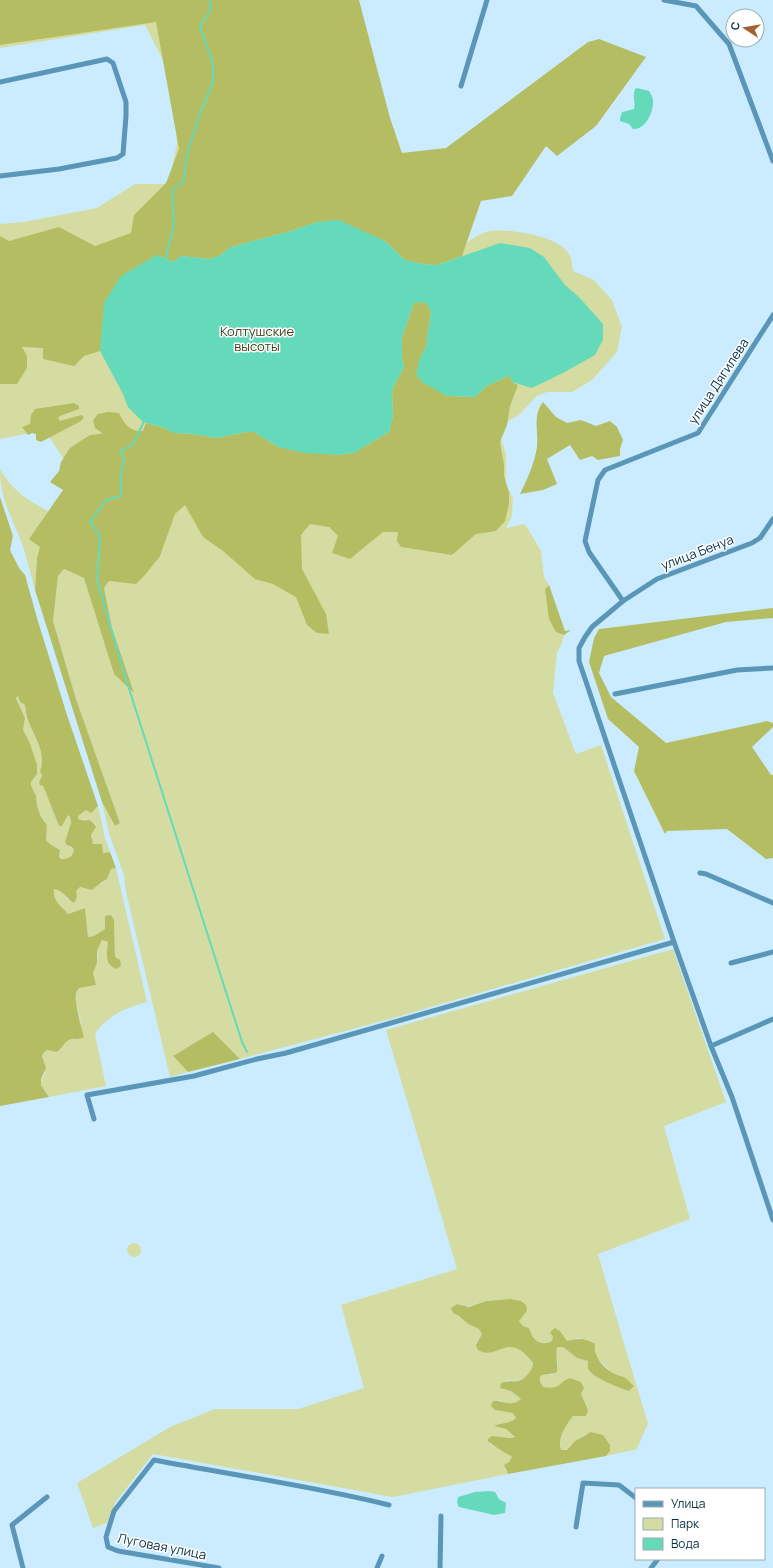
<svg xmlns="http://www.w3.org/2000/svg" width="773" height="1568" viewBox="0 0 773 1568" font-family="Manrope,sans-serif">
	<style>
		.green { fill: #d5dca2; fill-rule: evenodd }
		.forest { fill: #b5bd62; fill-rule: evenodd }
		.water { fill: #65dabb }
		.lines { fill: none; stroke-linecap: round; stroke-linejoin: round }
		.stream { stroke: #65dabb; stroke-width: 2 }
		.minor { stroke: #5a96b7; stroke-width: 5 }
		.labels { text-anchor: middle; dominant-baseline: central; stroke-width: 3; stroke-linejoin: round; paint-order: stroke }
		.park-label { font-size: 13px; fill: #3a3d16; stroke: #fff }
		.street-label { font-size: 13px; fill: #062f41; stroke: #fff }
	</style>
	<rect width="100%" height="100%" fill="#cbecff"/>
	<g class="green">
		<path d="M0 0H325L393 224 456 252C466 243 476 234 490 231 509 228 562 236 570 256 572 260 572 267 573 271L594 280 612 300 622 327 617 352 592 380 572 392H547L537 396 519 415 508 421 500 436 506 454V485L513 498 512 516 506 528 525 524 541 551 544 577 549 585 545 589 547 600 556 632 564 635 562 643 557 653 553 693 576 754 601 745 665 939 390 1019 240 1059 213 1033 173 1056 188 1072 170 1077 126 892 124 875 109 834 102 802 115 826 120 823 76 699 53 621 58 576 64 569 84 578 114 674 133 692 112 628 104 588 108 582 37 558 35 590C30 572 26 553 19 536 9 512 0 496 0 469 13 491 26 499 48 511L30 539 80 485 45 430 0 439V224L24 222 97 208 135 184H169L177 143 173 79 145 25 0 48ZM329 527 383 532 338 536Z"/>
		<path d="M18 696 20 702 25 705C26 710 26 716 28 720 34 737 47 752 40 771L42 776 39 782 44 788 59 826H62L68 814C74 822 68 834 65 842L74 850C72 857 69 859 62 859L59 856 60 850 50 844 46 840 47 825 41 817 37 806 36 796 31 785V782L37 774 29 741 23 730 25 718 16 697Z"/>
		<path d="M98 806 105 838 110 852 103 853 93 844 87 819 81 820 78 819V816L86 810 96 808Z"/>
		<path d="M116 868 147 1002C127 1007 106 1016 95 1034L106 1086 49 1097C44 1086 36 1086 45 1074 42 1055 37 1050 59 1050 64 1041 69 1039 79 1039L81 1023 76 1003V994L79 988 94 979 93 973 98 957 97 951 102 940 108 942 107 961 115 957 114 920 105 916V929L94 936 88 937 85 908 68 914C61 906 52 900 54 889L61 890 68 900 80 887 92 890 107 879 111 869Z"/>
		<path d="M673 949 726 1102 664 1126 690 1219 598 1254 633 1374 648 1423 637 1449 606 1456 610 1451 586 1434 575 1441 567 1451 561 1450C558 1440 564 1424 572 1417 576 1414 583 1412 588 1410L581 1394 560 1385 555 1388 543 1387 540 1382V1375L546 1373 552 1375 558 1365 555 1353 557 1347H563L577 1358 589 1361 588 1366 625 1378 613 1374 596 1357 594 1350 579 1338 567 1341 560 1331 553 1337 551 1342C538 1346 534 1339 529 1328L523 1326 519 1321 527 1311 521 1301C510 1300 497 1299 485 1301 472 1305 472 1308 457 1304L453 1313 459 1316 468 1324 479 1329 482 1334 476 1344 489 1353C495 1351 502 1347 507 1346 518 1345 527 1356 533 1363 530 1380 521 1382 507 1380L500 1388 511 1391 521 1399C513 1406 508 1404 499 1400L495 1410 514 1413 516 1418C510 1424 502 1422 495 1426L506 1429 515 1436 510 1438 492 1436 490 1445C499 1447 504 1453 512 1457L505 1469 508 1474 393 1497 153 1454 115 1503 107 1523 93 1528 77 1483 170 1427 215 1409H298L364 1388 341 1305 457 1269 386 1030Z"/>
		<circle cx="134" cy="1250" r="7"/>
	</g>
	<g class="forest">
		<path d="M0 0H359L390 118 402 153 446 148 588 42 599 39 646 57 596 126 557 156 546 146 512 196 481 201 462 256 437 265 423 264 405 260 385 241 363 232 317 222 291 231 231 247 219 256 209 259 181 256 173 262 157 255 102 340 100 351 84 356 74 366 43 359V348L22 347 27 356V368L17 384H0V236L9 241 59 227 95 246 131 233 134 215 166 183 179 149 156 22 0 45Z"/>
		<path d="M425 301 431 311 426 347 420 358 447 396 475 397 487 386 508 376 511 377 512 382 518 385 510 406 507 425 500 442 504 465V476L509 492V504L505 521 496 531 476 534 452 555 401 547 397 541 398 532H383L350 559 332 553 338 536 329 527 310 524 301 535 302 569 326 614 329 634 317 633 307 625 296 597 273 584 255 579 223 551 203 537 185 505 175 514 160 556 145 575 136 584 109 581 104 588 112 628 134 693 114 674 84 578 64 569 58 576 53 621 76 699 120 823 115 826 102 802 35 590 37 558 40 547 29 539 63 490 50 482 59 471 61 462 70 448 90 435 100 434 102 433 95 428 93 420 98 414 108 412 119 413C124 424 130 432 143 431L146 423 164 428 174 433 193 434 217 438 246 432H254L278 447 340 455 354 453 389 432 393 416 392 390 404 367 402 358V337L414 303Z"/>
		<path d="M543 402 556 417 567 423 581 420 596 426 610 421 617 427 623 440 620 449V456L598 460 592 456 580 460 570 445 547 459 557 484 543 490 520 494C528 478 534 464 537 447 539 431 532 416 543 402Z"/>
		<path d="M74 403 79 406V409L60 416 58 418 60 421 81 415 84 417 81 421 41 442 36 440V434L32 433 28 435 22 427 30 424 31 415 35 409Z"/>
		<path d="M0 497 13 536 10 550 19 568 25 575 37 618 66 712 98 806 91 813 86 810 78 816V819C87 823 88 815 96 827L91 835 93 844H102L103 853 110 852 116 868 111 869 107 879 102 882 92 890 80 887 76 891 77 897 74 903C66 898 63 890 54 889 52 900 61 906 68 914L85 908 88 937 94 936 105 929V916L111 915 114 920 115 957 120 960 121 966 116 969C104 964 107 953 108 942L102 940 97 951V963L93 973 96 985 79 988C78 990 76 992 76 994 74 1000 82 1031 84 1037 79 1040 74 1038 69 1040 64 1042 62 1048 58 1051 51 1054 48 1045 42 1056L46 1068 41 1079V1085L49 1097 0 1106ZM18 696 20 702 25 705C26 710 26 716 28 720 34 737 47 753 40 771L42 776 39 782 40 785 43 786 44 788 59 826H62L68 815 70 817 71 823 65 842 67 845 72 847 74 850C72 857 69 859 61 859L59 856 60 850 50 844 46 840 47 825 41 817 37 806 36 796 31 785V782L37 774V765L29 741 23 730 25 718 16 698Z"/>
		<path d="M549 585 565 631 571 630 564 635 556 632 549 619 545 589Z"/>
		<path d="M773 608V618L726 622 604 656 599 673 611 697 666 743 767 721 773 723V727L752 747 771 775H773V858L766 859 727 829 667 831 665 834 634 771 639 747 608 719 589 662 594 638 599 629Z"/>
		<path d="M213 1032 240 1059 188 1072 173 1056Z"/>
		<path d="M510 1299 521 1301 526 1305 527 1311 519 1321 523 1326 529 1328C533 1339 538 1346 551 1342L553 1337 550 1332 555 1328 560 1331 567 1341C579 1338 585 1338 595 1344 593 1356 604 1369 615 1374 618 1376 622 1376 624 1377 628 1379 631 1384 634 1386L629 1391C620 1388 593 1378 589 1370 587 1367 588 1364 588 1361L577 1358 563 1347H557C555 1356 558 1363 557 1372 551 1375 546 1373 540 1376V1382L543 1387C563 1389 555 1384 570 1378L581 1382 584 1388 581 1394 588 1410 586 1416H573C566 1425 557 1438 561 1450H567L575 1441 591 1432 603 1435 610 1445V1451L606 1456 508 1474 504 1465 509 1462 512 1457C507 1454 490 1444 487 1440L492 1436 510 1438 515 1437 506 1429 494 1426C502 1422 510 1424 516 1418L513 1413 495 1410 491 1406 493 1401C504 1400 511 1408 521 1399L511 1391 500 1388 501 1383C511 1379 520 1385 527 1375 531 1371 532 1369 533 1363 507 1329 499 1362 478 1350L476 1345 482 1334 479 1329 468 1324 459 1316 453 1313 451 1308 457 1304 469 1307 486 1301Z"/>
	</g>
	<g class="water">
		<path d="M637 88 649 91C650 93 653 97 653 100 654 111 646 130 633 129L629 124 620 121V118L622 112 634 109C636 103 632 97 635 89Z"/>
		<path d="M339 220 385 241 405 260 423 264 437 265 500 243 530 248 544 257 565 285 579 297 603 324V340L595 355 563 373 532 388 512 382 511 378 508 376 487 386 475 397 447 396 422 382 416 374 420 358 426 347 431 311 425 302 414 303 402 337V358L404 367 392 390 393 416 389 432 354 453 340 455 304 453 278 447 254 432H246L217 438 193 434 174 433 164 428 143 422 128 407 123 394 100 351 104 303 121 276 157 255 173 262 181 256 209 259 219 256 231 247 291 231 317 222Z"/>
		<path d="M489 1491 495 1492 499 1499 506 1503 505 1513 494 1515 459 1507 457 1503 458 1497 475 1492Z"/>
	</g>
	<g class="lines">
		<g class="stream">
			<path d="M165 261 174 224 172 190 184 181 187 154 201 111 213 82V64L200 26 211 10 210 0"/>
			<path d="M144 421 134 443 120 452 124 459 121 476V496L106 500 90 522 100 536 97 580 124 673 242 1042 247 1052"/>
		</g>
		<g class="minor">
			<path d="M664 0 696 6 729 44 773 161"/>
			<path d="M0 82 107 59 113 63 126 102V116L123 154 117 158 59 169 0 176"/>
			<path d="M461 86 487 0"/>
			<path d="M773 519 760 538 752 543 657 579 623 601 592 627 585 637 579 648V661L674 942 711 1046 732 1097 773 1220"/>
			<path d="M623 601 589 552 585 541 598 480 605 470 698 433 773 315"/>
			<path d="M615 694 737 670 773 668"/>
			<path d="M700 873 706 874 773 903"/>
			<path d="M731 963 773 952"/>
			<path d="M711 1046 773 1019"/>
			<path d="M94 1119 87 1095 194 1076 257 1059 286 1053 674 942"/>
			<path d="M576 1527 583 1483 619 1485 636 1498"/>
			<path d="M23 1568 12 1525 47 1497"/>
			<path d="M219 1568 118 1551 108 1547 106 1537 114 1511 154 1460C233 1475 312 1486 389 1505"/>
			<path d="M377 1568 382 1556"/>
			<path d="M440 1568 441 1516"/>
			<path d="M651 1568 658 1559"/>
		</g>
	</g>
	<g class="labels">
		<g class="park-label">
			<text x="257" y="331">Колтушские<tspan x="257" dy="15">высоты</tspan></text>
		</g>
		<g class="street-label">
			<text transform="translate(718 381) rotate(-57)">улица Дягилева</text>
			<text transform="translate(697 552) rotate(-21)">улица Бенуа</text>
			<text transform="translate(162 1546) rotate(11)">Луговая улица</text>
		</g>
	</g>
	<rect x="635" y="1488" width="130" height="72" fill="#ffffff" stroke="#9bacb3"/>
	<rect x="643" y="1501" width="20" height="6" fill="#5a96b7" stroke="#9bacb3"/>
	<text x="671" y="1508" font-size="12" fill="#062f41">Улица</text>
	<rect x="643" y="1518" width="20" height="12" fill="#d5dca2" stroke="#9bacb3"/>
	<text x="671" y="1528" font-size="12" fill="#062f41">Парк</text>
	<rect x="643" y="1538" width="20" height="12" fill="#65dabb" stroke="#9bacb3"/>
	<text x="671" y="1548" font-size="12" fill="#062f41">Вода</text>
	<g transform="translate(745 28) rotate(282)"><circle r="19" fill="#ffffff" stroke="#9bacb3"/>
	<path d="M0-3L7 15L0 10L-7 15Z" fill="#a46031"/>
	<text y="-6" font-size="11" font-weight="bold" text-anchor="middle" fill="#062f41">С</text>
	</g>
</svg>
